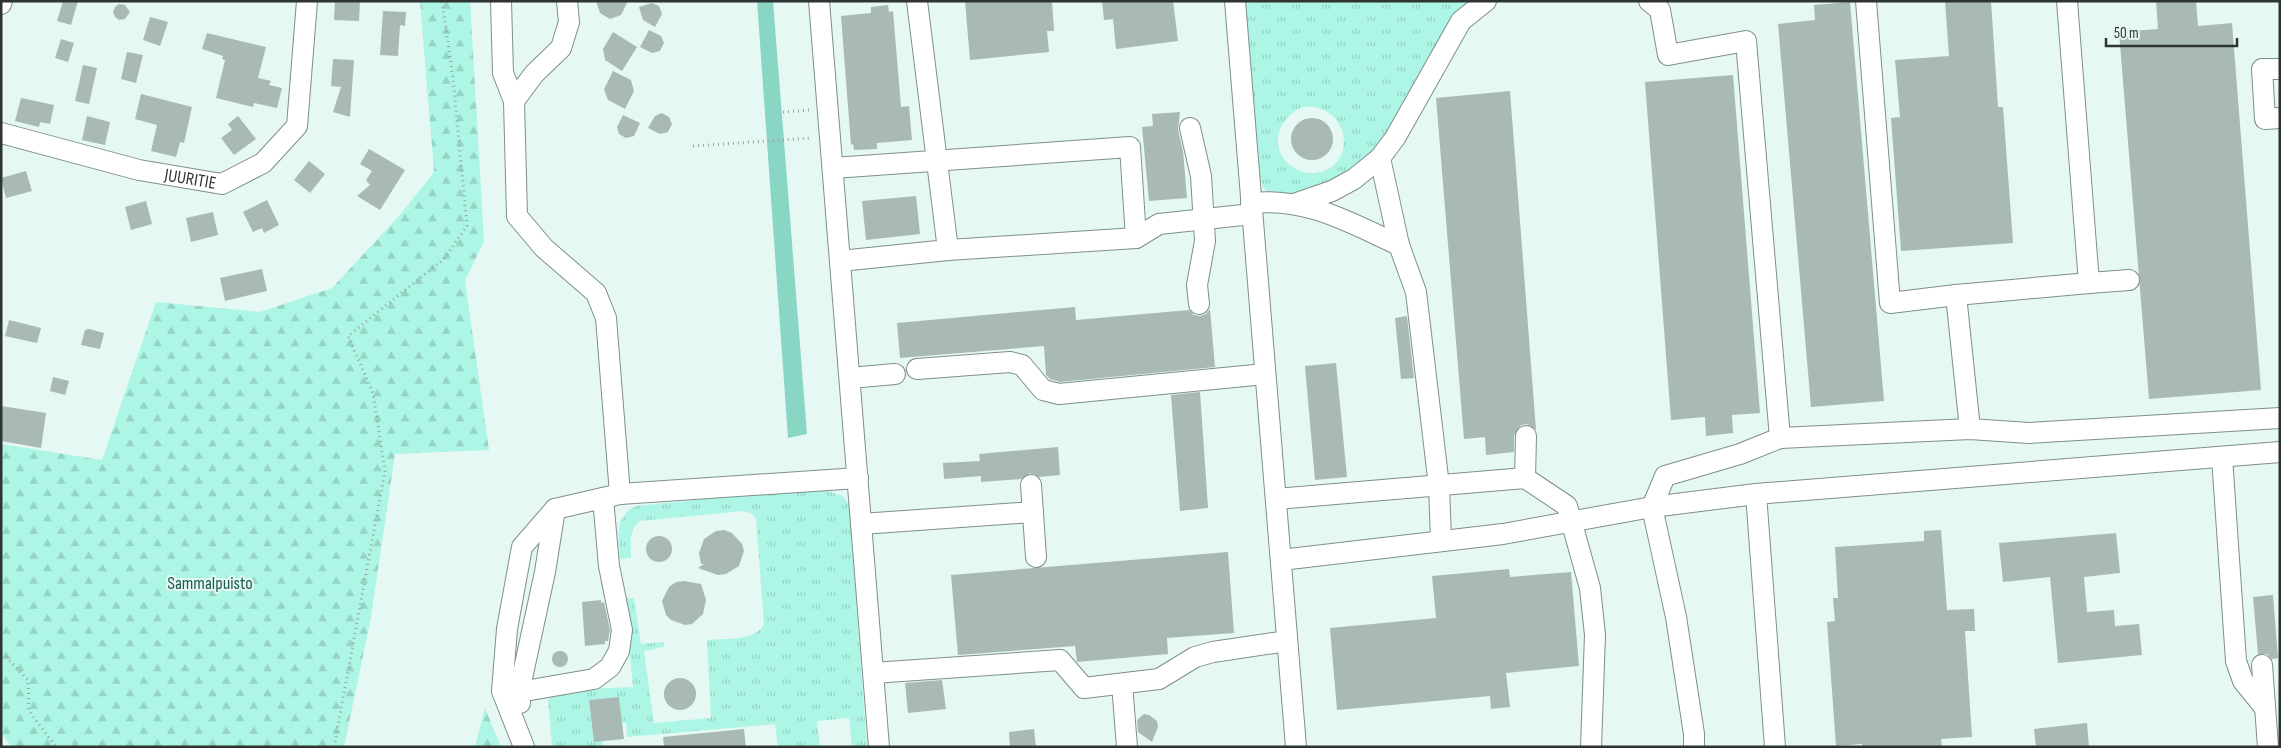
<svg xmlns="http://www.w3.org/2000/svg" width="2281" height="748" viewBox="0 0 2281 748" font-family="'Sofia Sans Condensed',sans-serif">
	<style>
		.grass { fill: url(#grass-tufts); fill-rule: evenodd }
		.forest { fill: url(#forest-firs) }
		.water { fill: #8ad6c5 }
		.building { fill: #a9bab5 }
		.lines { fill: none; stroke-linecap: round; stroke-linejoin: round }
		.minor-casing { stroke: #7f8f8b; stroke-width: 22 }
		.path { stroke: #98a5a1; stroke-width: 3; stroke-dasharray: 1 4; stroke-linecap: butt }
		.minor { stroke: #fff; stroke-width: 20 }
		.labels { text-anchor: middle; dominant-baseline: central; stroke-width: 4; stroke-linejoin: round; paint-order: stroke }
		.street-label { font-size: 18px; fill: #2e3432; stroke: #e6f8f3 }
		.park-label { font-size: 18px; fill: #1e5c50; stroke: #e6f8f3 }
	</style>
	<defs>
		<pattern id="grass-tufts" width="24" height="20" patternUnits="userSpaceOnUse" patternTransform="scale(1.25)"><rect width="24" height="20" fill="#adf5e4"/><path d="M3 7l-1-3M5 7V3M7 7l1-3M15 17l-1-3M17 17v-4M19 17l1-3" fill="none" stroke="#95d3c4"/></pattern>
		<pattern id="forest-firs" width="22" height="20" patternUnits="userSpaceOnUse" patternTransform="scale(1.25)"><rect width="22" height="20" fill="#adf5e4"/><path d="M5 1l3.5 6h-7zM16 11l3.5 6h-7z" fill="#95d3c4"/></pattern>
	</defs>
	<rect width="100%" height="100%" fill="#e6f8f3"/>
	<g class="grass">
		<path d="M1244 1H1477L1394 132 1352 174 1300 195 1269 193 1263 187 1258 170ZM1303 107C1352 103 1358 168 1315 173 1306 174 1297 171 1290 165 1267 147 1280 116 1303 107Z"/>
		<path d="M817 488 843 496 849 505 867 747H852L849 718 817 721 820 747H778L775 724 627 737 626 723 622 722 619 697 589 700 594 742 602 741 603 747H552L548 700 554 693 563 690 633 687 624 598H634L641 644 664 642V647L644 651 654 723 711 718 707 640C725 638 752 642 764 625L756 519 752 514 744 511 640 521C628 530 631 543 631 558L620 559C619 538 613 516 636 506Z"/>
	</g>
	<g class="forest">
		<path d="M420 1H470L484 241 465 281 489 450 395 454 371 617 344 747H12L1 733V444L102 460 156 302 260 312 332 288 400 215 434 172Z"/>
		<path d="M485 708 501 747H475Z"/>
	</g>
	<path class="water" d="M757 1H773L807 434 788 438Z"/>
	<g class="building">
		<path d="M63 1H78L71 25 57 21Z"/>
		<path d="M335 1H360L359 21 334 20Z"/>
		<path d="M596 1H628L621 15 610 19 600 13Z"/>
		<path d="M965 1H1052L1054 31H1047L1049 52 970 60Z"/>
		<path d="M1102 1H1173L1178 41 1116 49 1113 19 1104 20Z"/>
		<path d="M1945 1H1991L1998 107H2003L2013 243 1901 251 1891 118 1900 117 1895 60 1949 56Z"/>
		<path d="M2156 1H2196L2198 26 2232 23 2261 390 2149 399 2119 32 2158 29Z"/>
		<path d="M1850 2 1884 401 1811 407 1778 24 1815 20 1814 5Z"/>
		<path d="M652 3 659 6 662 14 655 27 643 20 639 7Z"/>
		<path d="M119 4 125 5 130 12 125 19 119 20 115 17 113 12 115 7Z"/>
		<path d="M888 5 889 12 893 11 901 107 909 106 912 140 877 143V149L854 150 853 144 851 145 841 16 871 13V7Z"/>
		<path d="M383 11 406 12 405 26 400 25 398 56 380 55Z"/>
		<path d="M150 17 168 22 160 46 143 40Z"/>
		<path d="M649 30 661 36 664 43 660 51 652 53 640 47Z"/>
		<path d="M613 32 637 47 622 71 605 60 603 49Z"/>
		<path d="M207 33 266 47 258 78 271 81 269 85 282 88 277 108 254 103 253 107 216 98 225 60 222 59 223 56 202 49Z"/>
		<path d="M61 39 74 43 68 62 55 58Z"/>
		<path d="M127 52 143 55 136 83 121 79Z"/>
		<path d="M333 59 354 60 350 117 333 112 341 87 331 86Z"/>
		<path d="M83 65 97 68 89 104 75 101Z"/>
		<path d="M613 71 631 80 634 91 625 109 608 100 604 89Z"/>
		<path d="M1733 75 1760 413 1732 415 1733 433 1706 436 1705 417 1671 420 1645 82Z"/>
		<path d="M1510 91 1536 430 1527 424 1521 425 1514 435V452L1486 455 1485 437 1464 439 1436 98Z"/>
		<path d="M141 94 192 107 184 143 180 142 176 157 151 151 157 125 135 119Z"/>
		<path d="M21 98 54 105 50 124 40 122 39 127 15 121Z"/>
		<path d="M1180 112 1178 130 1183 151 1187 198 1149 201 1142 127 1153 126 1152 114Z"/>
		<path d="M662 113 669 117 672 124 668 132 660 134 648 128 655 116Z"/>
		<path d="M623 115 640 123 634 136 626 138 619 134 617 127Z"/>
		<path d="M87 116 110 122 105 145 82 140Z"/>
		<path d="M238 116 256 139 234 155 221 138 232 130 228 124Z"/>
		<circle cx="1312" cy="139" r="21"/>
		<path d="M369 149 405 170 380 210 357 196 370 185 366 180 372 171 360 164Z"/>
		<path d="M309 161 325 174 310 193 294 180Z"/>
		<path d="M26 171 32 191 6 198 1 178Z"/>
		<path d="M916 196 920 234 866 240 862 201Z"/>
		<path d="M267 200 279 225 264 233 262 228 253 232 243 212Z"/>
		<path d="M146 201 152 224 131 230 125 207Z"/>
		<path d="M213 212 218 235 191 242 186 218Z"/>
		<path d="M262 269 267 291 225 301 220 278Z"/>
		<path d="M1075 307 1076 320 1189 310 1194 315 1200 316 1206 314 1210 309 1215 367 1060 382 1050 379 1046 375 1044 346 900 358 897 323Z"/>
		<path d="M1407 316 1414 378 1401 379 1395 318Z"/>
		<path d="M9 320 41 328 37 343 5 336Z"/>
		<path d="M89 329 104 333 100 349 81 345 85 330Z"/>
		<path d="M1336 363 1347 477 1315 480 1305 366Z"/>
		<path d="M53 377 69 381 65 395 50 391Z"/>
		<path d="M1200 392 1208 508 1180 511 1171 395Z"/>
		<path d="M1 406 46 413 41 448 1 441Z"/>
		<path d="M1058 447 1060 475 1039 477 1030 473 1021 479 981 482V476L944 479 943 463 980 461 979 454Z"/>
		<path d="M724 530 732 533 742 544 744 551 739 566 726 574 718 575 698 568 704 564H701L699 553 704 539 716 531Z"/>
		<path d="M1941 530 1947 610 1974 609 1975 631H1965L1972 737 1941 739 1942 747H1862V744L1836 746 1827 622 1835 621 1833 598H1838L1835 547 1924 541V531Z"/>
		<path d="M2116 533 2120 573 2084 577 2087 612 2114 610 2115 626 2139 624 2142 655 2058 663 2050 577 2003 582 1999 543Z"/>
		<circle cx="659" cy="549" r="13"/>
		<path d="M1228 552 1234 633 1167 638 1168 654 1077 662 1075 646 958 655 951 575Z"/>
		<path d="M1509 569 1510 577 1571 572 1579 666 1506 673 1510 707 1491 709 1490 696 1337 710 1330 628 1436 618 1432 576Z"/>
		<path d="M684 581 701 584 706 600 703 614 692 624 685 625 671 620 666 615 662 601 669 587 676 582Z"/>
		<path d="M2273 595 2278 658 2272 659 2267 654H2258L2253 597Z"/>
		<path d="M601 600V603L604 602 610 630 608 641H605V644L585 646 582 602Z"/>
		<circle cx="560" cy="659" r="8"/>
		<circle cx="680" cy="694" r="16"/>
		<path d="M942 680 946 709 908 713 905 683Z"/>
		<path d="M619 697 624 739 594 742 589 700Z"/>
		<path d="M1144 714 1149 715 1157 721 1158 727 1152 742 1138 732 1137 720Z"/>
		<path d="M2087 723 2089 747H2036L2034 729Z"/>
		<path d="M744 729 746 747H664L663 737Z"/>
		<path d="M1034 729 1036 747H1010L1009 732Z"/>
	</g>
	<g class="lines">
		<g class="minor-casing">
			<g id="minor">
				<path d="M501 1 503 73 514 101"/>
				<path d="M567 1 569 22 561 48 534 74 514 101 517 216 544 248 596 293 606 318 620 494"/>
				<path d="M819 1 879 747"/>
				<path d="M1235 1 1296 747"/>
				<path d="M1649 1 1660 10 1668 55 1746 41 1780 438"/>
				<path d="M1866 1 1890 303 1956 295 1970 429"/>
				<path d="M1 4 2 1"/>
				<path d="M2280 69H2262L2265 119 2280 118"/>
				<path d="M1190 128 1201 176 1205 241 1197 285 1199 304"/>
				<path id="s1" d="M1 133 139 170 222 184 263 163 297 126 307 1"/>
				<path d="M1380 158 1399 245"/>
				<path d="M833 168 1130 147 1136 238 948 250"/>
				<path d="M1251 203C1308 197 1350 223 1399 245L1416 292 1439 486 1441 540"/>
				<path d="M1297 203 1332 191 1354 179 1380 158 1395 138 1461 21 1486 1"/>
				<path d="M1136 238 1159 224 1252 214"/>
				<path d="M840 261 948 250 917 1"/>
				<path d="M2089 283 2129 280"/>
				<path d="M1956 295 2089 283 2067 1"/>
				<path d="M917 369 1010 362 1022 365 1043 390 1059 394 1265 374"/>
				<path d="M850 378 895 374"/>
				<path d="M2222 457 2236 661 2243 681 2265 708"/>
				<path d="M1525 478 1526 436"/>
				<path d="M1031 485 1036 557"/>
				<path d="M1276 499 1525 478 1567 506 1590 588 1595 635 1591 747"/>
				<path d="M1652 507 1665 476 1740 454 1780 438 1970 429 2029 433 2280 418"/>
				<path d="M1652 507 1756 494"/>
				<path d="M861 524 1033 512"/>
				<path d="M1281 560 1503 534 1652 507 1676 617 1694 734V747"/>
				<path d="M2262 665 2268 747"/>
				<path d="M873 673 1060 660 1084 688 1159 679 1195 657 1213 652 1287 641"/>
				<path d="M1122 684 1127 747"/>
				<path d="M519 692 594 679 610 667 619 651 622 630 609 566 603 498"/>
				<path d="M520 703 519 692 545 572 555 509"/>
				<path d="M524 747 502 691 507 629 522 547 555 509 620 494 858 478"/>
				<path d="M1775 747 1756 494 2280 452"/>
			</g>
		</g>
		<g class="path">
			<path d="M783 112 810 110"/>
			<path d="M693 146 812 138"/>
			<path d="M1 656 6 657 28 680 29 711 56 747"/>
			<path d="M334 747 385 471 373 393 348 336 444 259 467 226 453 78 442 1"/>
		</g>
		<use href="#minor" class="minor"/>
	</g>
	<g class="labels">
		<g class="street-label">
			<text stroke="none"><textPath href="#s1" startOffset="195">JUURITIE</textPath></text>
		</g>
		<g class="park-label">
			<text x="210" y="583">Sammalpuisto</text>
		</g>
	</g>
	<rect width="2281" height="748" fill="none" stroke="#2e3432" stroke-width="5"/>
	<path d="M2106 38v8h131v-8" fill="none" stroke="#2e3432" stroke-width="2.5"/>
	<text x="2114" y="38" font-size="15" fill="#2e3432" stroke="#e6f8f3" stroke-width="4" paint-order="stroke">50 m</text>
</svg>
